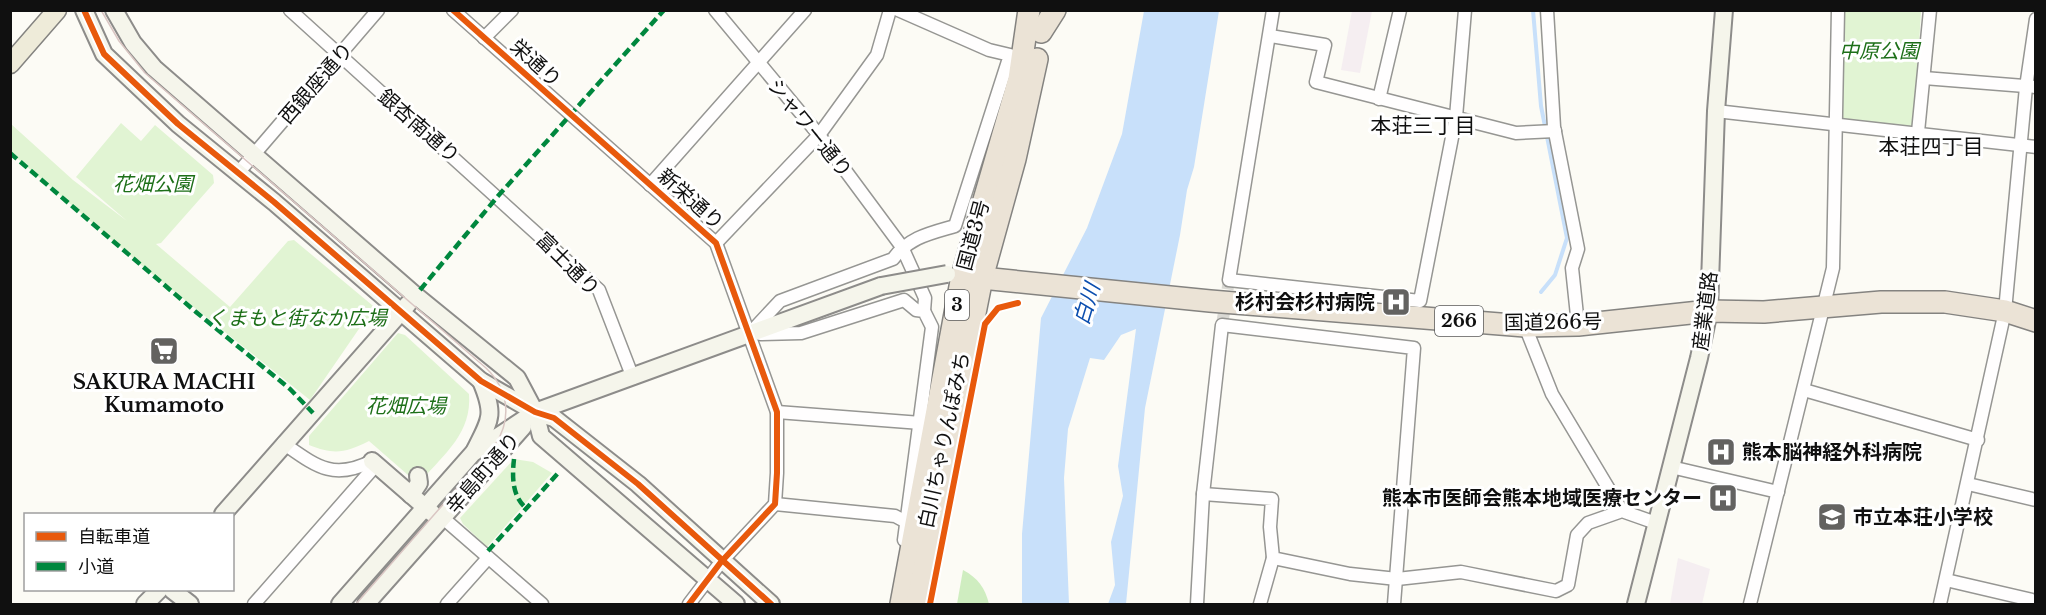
<svg xmlns="http://www.w3.org/2000/svg" width="2046" height="615" viewBox="0 0 2046 615" font-family="'Libre Baskerville','Noto Sans JP',serif">
	<style>
		.industrial { fill: #f5eef1 }
		.green { fill: #e1f4d3 }
		.forest { fill: #cfedc0 }
		.water { fill: #c8e0fa }
		.lines { fill: none; stroke-linecap: round; stroke-linejoin: round }
		.stream { stroke: #c8e0fa; stroke-width: 4 }
		.street-tunnel { stroke: #d9d8d3; stroke-width: 12; stroke-dasharray: 12 6; stroke-linecap: butt }
		.street-casing { stroke: #969693; stroke-width: 15 }
		.secondary-casing { stroke: #8d8c8a; stroke-width: 20 }
		.primary-casing { stroke: #848380; stroke-width: 21 }
		.highway-casing { stroke: #848380; stroke-width: 24 }
		.street { stroke: #fffefe; stroke-width: 12 }
		.secondary { stroke: #f5f5eb; stroke-width: 16 }
		.primary { stroke: #eeebd9; stroke-width: 18 }
		.highway { stroke: #ebe3d6; stroke-width: 21 }
		.tram { stroke: #dac6c3; stroke-width: 1.5 }
		.secondary-bridge-casing { stroke: #8d8c8a; stroke-width: 20; stroke-linecap: butt }
		.secondary-bridge { stroke: #f5f5eb; stroke-width: 16 }
		.quiet { stroke: #00873e; stroke-width: 4.5; stroke-dasharray: 9 4.5; stroke-linecap: butt }
		.cycleway-casing { stroke: #fff; stroke-width: 10 }
		.cycleway { stroke: #e8590c; stroke-width: 6 }
		.labels { text-anchor: middle; dominant-baseline: central; stroke-width: 6; stroke-linejoin: round; paint-order: stroke }
		.shield { fill: #fff; stroke: #585858; stroke-width: 1.5 }
		.shield-label { font-size: 18px; font-weight: bold; fill: #101010 }
		.park-label { font-size: 20px; font-style: italic; fill: #1d6f18; stroke: #fff }
		.street-label { font-size: 20px; fill: #101010; stroke: #fff }
		.poi-label { font-size: 20px; font-weight: bold; fill: #101010; stroke: #fff; text-anchor: end }
		.neighbourhood-label { font-size: 21px; fill: #101010; stroke: #fff }
		.water-label { font-size: 21px; font-style: italic; fill: #0b4eaf; stroke: #fff }
	</style>
	<rect width="100%" height="100%" fill="#fcfbf5"/>
	<g class="industrial">
		<path d="M1352 11H1372L1360 73 1341 70Z"/>
		<path d="M1678 558 1710 569 1702 604H1670Z"/>
	</g>
	<g class="green">
		<path d="M1839 11H1921L1914 130 1840 122Z"/>
		<path d="M121 123 141 141 155 125 213 175 214 183 161 243 156 244 230 307 288 241 294 240 384 315 363 323 310 400 141 265 11 153V124L73 180 127 221 76 177Z"/>
		<path d="M398 333 405 335 469 394C472 433 445 453 421 481L416 482 369 441C345 453 334 455 309 445V436Z"/>
		<path d="M514 459 533 462 552 473 487 547 463 524 460 518Z"/>
	</g>
	<path class="forest" d="M963 570C978 578 985 588 989 604H957Z"/>
	<path class="water" d="M1144 11H1219L1194 167 1187 190 1180 235 1145 408 1126 604H1108L1115 585 1111 542 1123 496 1118 466 1136 329 1121 335 1104 360 1090 358 1068 429 1064 478 1069 604H1022V534L1041 318 1087 228 1122 134Z"/>
	<g class="lines">
		<path class="stream" d="M1533 10 1541 106 1567 238 1555 275 1541 292"/>
		<path class="street-tunnel" d="M1222 325 1229 280"/>
		<g class="street-casing">
			<g id="street">
				<path d="M290 10 599 290 633 378"/>
				<path d="M453 10 716 243 777 412V473L775 504 721 562 689 604"/>
				<path d="M715 10 819 135 902 247 925 298 924 311"/>
				<path d="M1273 10 1229 280 1420 301 1456 117 1465 10"/>
				<path d="M1547 10 1554 127 1578 249 1572 268 1578 325"/>
				<path d="M1270 36 1325 45 1316 82 1516 133 1555 131"/>
				<path d="M484 38 512 10"/>
				<path d="M1924 78 2036 87"/>
				<path d="M1379 99 1400 10"/>
				<path d="M1716 111 2036 147"/>
				<path d="M1918 132 1930 10"/>
				<path d="M238 173 378 10"/>
				<path d="M650 185 805 10"/>
				<path d="M716 243 819 135 877 55 890 10"/>
				<path d="M1525 326 1552 394 1622 511"/>
				<path d="M752 331 780 301 893 259C909 237 931 233 955 226L1010 55 989 50 898 10"/>
				<path d="M760 334 801 333 904 300 916 310 924 311 932 327 904 540"/>
				<path d="M1804 390 1978 440"/>
				<path d="M777 412 921 423"/>
				<path d="M283 443C316 466 333 481 372 461"/>
				<path d="M1671 467 1778 492"/>
				<path d="M1968 484 2036 500"/>
				<path d="M1203 494 1272 499 1270 527 1273 558 1350 574 1397 579 1461 572 1556 591 1568 585 1577 535 1588 523 1622 511 1656 523"/>
				<path d="M775 504 895 516 910 524"/>
				<path d="M443 518 542 604"/>
				<path d="M1946 580 2036 601"/>
				<path d="M254 604 376 465"/>
				<path d="M447 604 488 558"/>
				<path d="M1197 604 1203 494 1222 325 1414 348 1394 604"/>
				<path d="M1260 604 1273 558"/>
				<path d="M1750 604 1833 268 1838 10"/>
				<path d="M1940 604 2005 311 2026 87 2036 19"/>
			</g>
		</g>
		<g class="secondary-casing">
			<g id="secondary">
				<path d="M84 10 104 54 178 124 274 202 481 381 535 412 554 418 638 484 771 604"/>
				<path d="M114 10 133 43 154 68 415 295 517 378 535 412 541 436 736 604"/>
				<path d="M475 450C491 419 495 414 481 381"/>
				<path d="M372 461 432 513"/>
				<path d="M411 495 419 483 418 476"/>
				<path d="M223 514 408 304"/>
				<path d="M172 590 190 604"/>
				<path d="M145 604 159 590"/>
				<path d="M340 604 473 453 535 412 881 286"/>
				<path d="M366 604 523 427"/>
				<path d="M1636 604 1699 358 1709 311 1716 111 1724 10"/>
			</g>
		</g>
		<g class="primary-casing">
			<path id="primary" d="M10 64 57 10"/>
		</g>
		<g class="highway-casing">
			<g id="highway">
				<path d="M1041 32 1055 10"/>
				<path d="M962 276 1210 301 1525 326 1578 325 1709 311 1764 312 1881 302H1945L2005 311 2036 321"/>
				<path d="M901 604 962 276 1019 79 1029 10"/>
				<path d="M917 604 982 278 1015 159 1037 59"/>
			</g>
		</g>
		<use href="#street" class="street"/>
		<use href="#secondary" class="secondary"/>
		<use href="#primary" class="primary"/>
		<use href="#highway" class="highway"/>
		<path class="tram" d="M101 10 119 41 145 73 486 368C509 390 512 419 495 445L356 604"/>
		<g class="secondary-bridge-casing">
			<path id="secondary-bridge" d="M881 286 947 274"/>
		</g>
		<use href="#secondary-bridge" class="secondary-bridge"/>
		<g class="quiet">
			<path d="M10 153 196 312 290 389 313 413"/>
			<path d="M420 290 498 196 664 10"/>
			<path d="M514 459C512 477 512 496 526 508"/>
			<path d="M488 551 560 471"/>
		</g>
		<g class="cycleway-casing">
			<g id="cycleway">
				<path d="M84 10 104 54 178 124 274 202 481 381 535 412 554 418 638 484 771 604"/>
				<path d="M453 10 716 243 777 412V473L775 504 721 562 689 604"/>
				<path d="M930 604 985 324 998 308 1018 303"/>
			</g>
		</g>
		<use href="#cycleway" class="cycleway"/>
	</g>
	<defs>
		<g id="hospital-square" transform="scale(1.5)"><rect x="-9" y="-9" width="18" height="18" rx="4" fill="#636260" stroke="#fff"/><path d="M-5-5h3v3.5h4V-5h3V5h-3V1.5h-4V5h-3Z" fill="#fff"/></g>
		<g id="supermarket-square" transform="scale(1.5)"><rect x="-9" y="-9" width="18" height="18" rx="4" fill="#636260" stroke="#fff"/><path d="M-6-5.5h2.5l.6 2H6L4.5 2H-2.5L-4.4-4H-6ZM-1.5 3.2a1.3 1.3 0 1 0 .1 0ZM3 3.2a1.3 1.3 0 1 0 .1 0Z" fill="#fff"/></g>
		<g id="school-square" transform="scale(1.5)"><rect x="-9" y="-9" width="18" height="18" rx="4" fill="#636260" stroke="#fff"/><path d="M0-5L7-2L0 1L-7-2ZM-4 1L0 2.5L4 1V4Q0 6-4 4Z" fill="#fff"/></g>
	</defs>
	<g fill-rule="evenodd">
		<use href="#hospital-square" x="1396" y="302"/>
		<use href="#supermarket-square" x="164" y="351"/>
		<use href="#hospital-square" x="1721" y="452"/>
		<use href="#hospital-square" x="1723" y="498"/>
		<use href="#school-square" x="1832" y="517"/>
	</g>
	<g class="labels">
		<g class="shield">
			<rect x="945" y="290" width="24" height="30" rx="4.5"/>
			<rect x="1435" y="306" width="48" height="30" rx="4.5"/>
		</g>
		<g class="shield-label">
			<text x="957" y="305">3</text>
			<text x="1459" y="321">266</text>
		</g>
		<g class="park-label">
			<text x="1879" y="51">中原公園</text>
			<text x="153" y="184">花畑公園</text>
			<text x="297" y="318">くまもと街なか広場</text>
			<text x="406" y="406">花畑広場</text>
		</g>
		<g class="street-label">
			<text transform="translate(536 63) rotate(42)">栄通り</text>
			<text transform="translate(316 83) rotate(-49)">西銀座通り</text>
			<text transform="translate(419 126) rotate(41)">銀杏南通り</text>
			<text transform="translate(810 128) rotate(51)">シャワー通り</text>
			<text transform="translate(691 199) rotate(42)">新栄通り</text>
			<text transform="translate(973 235) rotate(-75)">国道3号</text>
			<text transform="translate(568 264) rotate(45)">富士通り</text>
			<text transform="translate(1705 311) rotate(-83)">産業道路</text>
			<text transform="translate(1553 322) rotate(-1)">国道266号</text>
			<text transform="translate(944 440) rotate(-78)">白川ちゃりんぽみち</text>
			<text transform="translate(483 473) rotate(-49)">辛島町通り</text>
		</g>
		<g class="poi-label">
			<text x="1375" y="302">杉村会杉村病院</text>
			<text x="164" y="382" text-anchor="middle">SAKURA MACHI<tspan x="164" dy="23">Kumamoto</tspan></text>
			<text x="1742" y="452" text-anchor="start">熊本脳神経外科病院</text>
			<text x="1702" y="498">熊本市医師会熊本地域医療センター</text>
			<text x="1853" y="517" text-anchor="start">市立本荘小学校</text>
		</g>
		<g class="neighbourhood-label">
			<text x="1423" y="126">本荘三丁目</text>
			<text x="1931" y="147">本荘四丁目</text>
		</g>
		<g class="water-label">
			<text transform="translate(1087 304) rotate(-73)">白川</text>
		</g>
	</g>
	<rect width="2046" height="615" fill="none" stroke="#101010" stroke-width="24"/>
	<rect x="24" y="513" width="210" height="78" fill="#ffffff" stroke="#9f9f9f" stroke-width="1.5"/>
	<rect x="36" y="532" width="30" height="9" fill="#e8590c" stroke="#9f9f9f" stroke-width="1.5"/>
	<text x="78" y="543" font-size="18" fill="#101010">自転車道</text>
	<rect x="36" y="562" width="30" height="9" fill="#00873e" stroke="#9f9f9f" stroke-width="1.5"/>
	<text x="78" y="573" font-size="18" fill="#101010">小道</text>
</svg>
